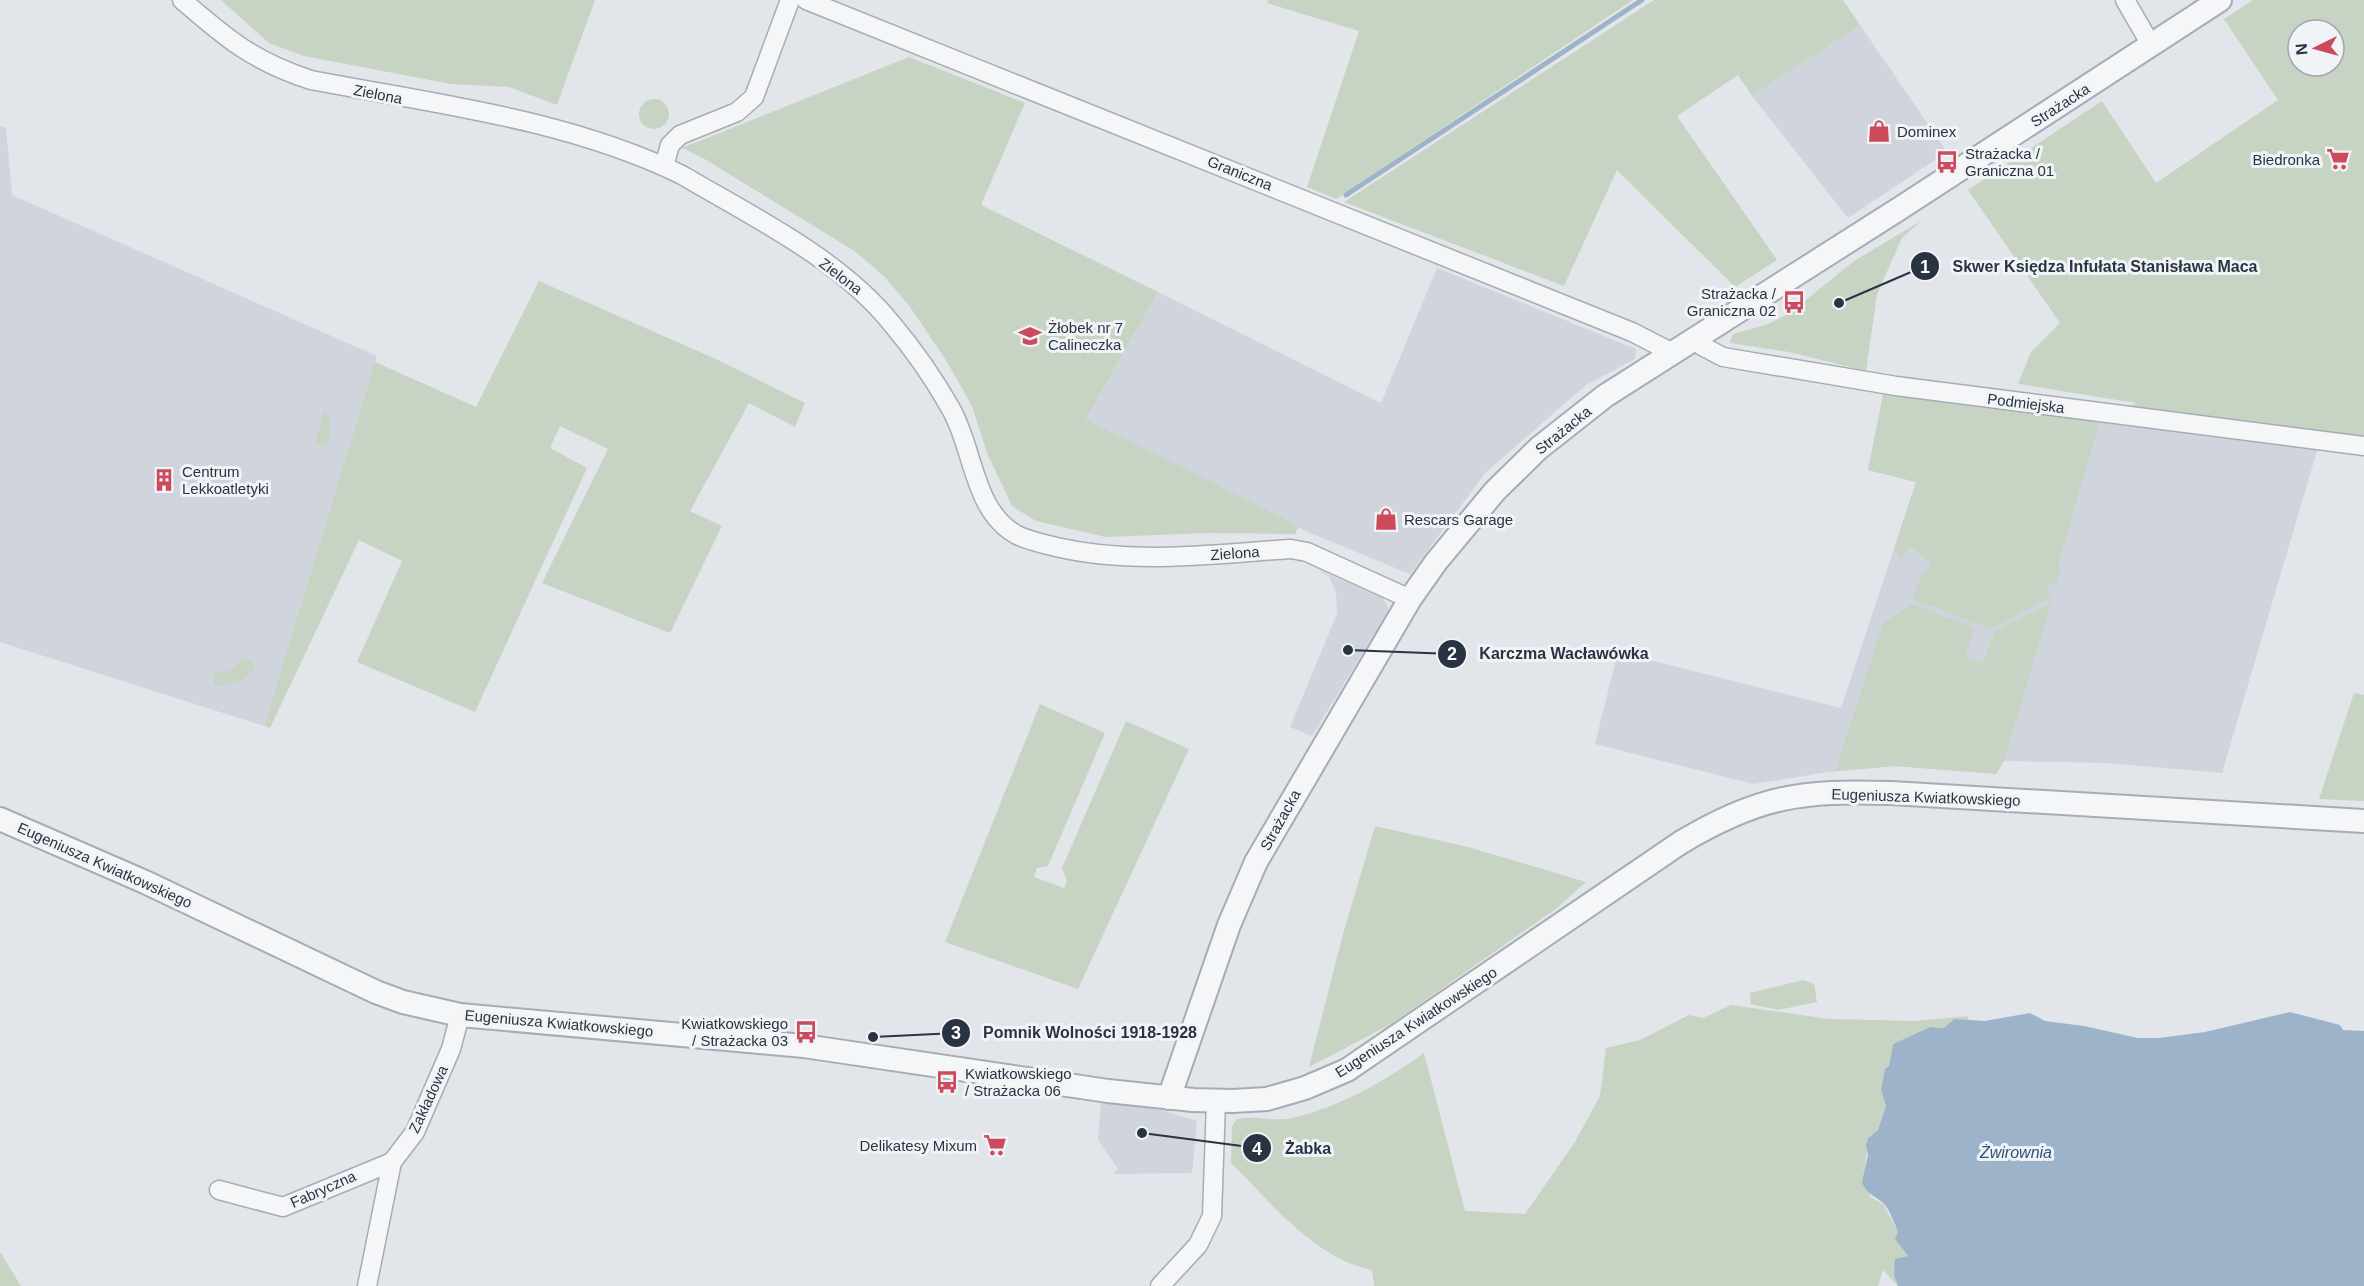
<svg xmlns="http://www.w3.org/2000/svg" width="2364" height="1286" viewBox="0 0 2364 1286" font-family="Helvetica,sans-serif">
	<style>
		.built { fill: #d0d4dc }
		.green { fill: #c7d4c3; fill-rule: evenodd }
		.water { fill: #9db3c9 }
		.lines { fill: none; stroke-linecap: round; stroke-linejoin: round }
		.stream { stroke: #9db3c9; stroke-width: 5 }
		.minor-casing { stroke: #a7acb4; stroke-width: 21 }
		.tertiary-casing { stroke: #a7acb4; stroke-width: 26 }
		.minor { stroke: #f4f6f8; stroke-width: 18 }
		.tertiary { stroke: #f4f6f8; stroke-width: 22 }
		.labels { text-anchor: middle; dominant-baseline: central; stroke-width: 6; stroke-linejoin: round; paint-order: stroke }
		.street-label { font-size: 15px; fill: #2a3342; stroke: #f1f4f7 }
		.poi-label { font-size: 15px; fill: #2a3342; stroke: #f1f4f7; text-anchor: start }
		.water-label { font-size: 16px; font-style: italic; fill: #345175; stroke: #f1f4f7 }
		.leader { fill: none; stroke: #2a3342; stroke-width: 2 }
		.callout-dot { fill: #2a3342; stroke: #f1f4f7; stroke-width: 2 }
		.mark-label { font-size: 18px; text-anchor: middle; font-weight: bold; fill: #fff }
		.callout-label { font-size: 16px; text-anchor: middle; font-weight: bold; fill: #2a3342; stroke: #f1f4f7; stroke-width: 6; stroke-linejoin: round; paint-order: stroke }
	</style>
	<rect width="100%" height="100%" fill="#e2e5ea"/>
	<g class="built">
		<path d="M1860 25 1947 152 1848 218 1752 96Z"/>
		<path d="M0 126 6 128 12 195 377 356 264 726 0 642Z"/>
		<path d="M1437 268 1636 349 1635 359 1586 385 1486 472 1410 574 1308 532 1086 419 1158 292 1381 403Z"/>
		<path d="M1884 390 2319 444 2222 773 2108 763 2004 761 1996 774 1895 766 1828 772 1753 784 1595 744 1618 652 1841 708 1916 482 1868 470Z"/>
		<path d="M1319 570 1383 598 1389 610 1312 736 1290 727 1337 614 1336 592 1329 577Z"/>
		<path d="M1101 1102 1161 1110 1197 1121 1192 1173 1114 1174 1118 1169 1098 1140Z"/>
	</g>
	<g class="green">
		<path d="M221 0H595L557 105 509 87 451 84 304 56 269 43Z"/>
		<path d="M1268 0H1633L1336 199 1307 187 1359 31 1267 3Z"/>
		<path d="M1654 0H1843L1860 25 1752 96 1738 75 1677 116 1777 260 1735 287 1617 170 1564 286 1344 202Z"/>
		<path d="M2253 0H2364V439L2124 410 2136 403 2018 384 2031 352 2060 323 1968 190 2102 101 2156 183 2278 100 2224 19ZM2298 30H2334V66H2298Z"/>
		<path d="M909 57 1025 103 981 205 1158 292 1086 419 1299 526 1295 534 1208 533 1106 537 1036 521 1012 506 987 453 972 406 946 360 910 307 884 276 856 252 703 158 682 148Z"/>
		<circle cx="654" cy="114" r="15"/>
		<path d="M1921 221 1902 238 1877 294 1866 371 1789 352 1730 343 1733 334 1768 324 1790 313 1854 261Z"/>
		<path d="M539 281 718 360 805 403 795 427 749 403 690 511 722 526 670 633 542 583 608 449 560 426 550 448 587 468 475 712 357 662 402 561 359 540 270 728 264 726 375 362 476 407Z"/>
		<path d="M1884 390 2101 417 2058 565 2061 570 2056 583 2046 586 2052 596 1991 629 1913 599 1921 576 1932 565 1911 546 1901 558 1894 549 1916 482 1868 470Z"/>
		<path d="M325 409 330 422 328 443 324 446 315 443Z"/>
		<path d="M2051 603 2004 761 1996 774 1895 766 1835 771 1884 622 1912 604 1974 628 1966 656 1983 663 1995 631Z"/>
		<path d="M245 658 255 665C248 681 229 687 213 685L214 672 229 671Z"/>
		<path d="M2354 693 2364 695V801L2319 799Z"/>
		<path d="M1040 704 1105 733 1048 866 1037 868 1034 877 1064 888 1067 881 1062 868 1126 721 1189 749 1078 989 945 942Z"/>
		<path d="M1375 826 1468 847 1586 882 1557 908 1391 1024 1309 1067 1343 934Z"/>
		<path d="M1803 980 1814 984 1817 1002 1778 1010 1751 1004 1750 993Z"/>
		<path d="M1731 1005 1829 1019 1916 1021 1968 1016V1022L1954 1019 1944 1028 1930 1027 1893 1044 1889 1066 1885 1069 1881 1089 1886 1106 1882 1121 1878 1130 1868 1138 1865 1168 1870 1197 1883 1204 1898 1232 1896 1239 1908 1256 1894 1275 1898 1286 1883 1270 1878 1286H1374L1372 1270C1314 1258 1272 1203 1231 1163L1232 1126 1237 1119C1256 1115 1274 1122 1292 1118 1340 1107 1385 1081 1424 1053L1465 1211 1525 1214 1575 1142 1600 1096 1606 1048 1640 1040 1689 1015 1703 1018Z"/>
		<path d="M0 1252 21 1286H0Z"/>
	</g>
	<path class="water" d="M2290 1012 2340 1025 2343 1030 2364 1031V1286H1898L1894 1275 1895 1259 1908 1256 1895 1239 1898 1232C1894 1223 1891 1213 1885 1205 1876 1195 1867 1196 1862 1182L1868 1155 1866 1146 1868 1138 1878 1130 1886 1106 1881 1089 1885 1069 1889 1066 1893 1044 1930 1027 1944 1028 1954 1019 1985 1021 2030 1013 2045 1021 2084 1026 2138 1038H2159L2205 1032Z"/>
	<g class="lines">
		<path class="stream" d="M1346 195 1642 0"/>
		<g class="minor-casing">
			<g id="minor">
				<path d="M182 0C227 39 253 61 311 80 435 104 567 119 682 175 753 217 840 259 892 324 914 350 934 379 951 409 974 449 973 511 1017 535 1029 541 1044 544 1056 547 1134 565 1212 554 1291 549L1307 552 1410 599"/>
				<path d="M806 0 1632 332 1671 352"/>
				<path d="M2125 0 2151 45"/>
				<path d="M664 166 670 145 680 135 737 112 754 97 790 0"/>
				<path d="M1695 339 1702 346 1723 357 1896 386 2364 446"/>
				<path d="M219 1190 283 1207 392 1162"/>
				<path d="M367 1286 392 1162 415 1132 451 1049 460 1015"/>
				<path d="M1160 1286 1198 1245 1212 1216 1216 1101"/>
			</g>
		</g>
		<g class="tertiary-casing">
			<g id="tertiary">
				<path d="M0 819 145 882 376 992 403 1002 460 1015 804 1046 1108 1091 1193 1100 1232 1101 1267 1099 1305 1088 1347 1070 1680 843C1758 796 1802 790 1891 793L2364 821"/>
				<path d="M1169 1098 1229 925 1256 862 1410 599 1436 562 1495 491 1539 448 1605 396 1902 207 2220 0"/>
			</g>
		</g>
		<use href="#minor" class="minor"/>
		<use href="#tertiary" class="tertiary"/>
	</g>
	<defs>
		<g id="shop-bare" transform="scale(1.8)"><path d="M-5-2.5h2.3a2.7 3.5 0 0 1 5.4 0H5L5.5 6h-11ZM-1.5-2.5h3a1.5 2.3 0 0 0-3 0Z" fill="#cd495c" stroke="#f1f4f7" stroke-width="2.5" paint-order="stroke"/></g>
		<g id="supermarket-bare" transform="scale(1.8)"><path d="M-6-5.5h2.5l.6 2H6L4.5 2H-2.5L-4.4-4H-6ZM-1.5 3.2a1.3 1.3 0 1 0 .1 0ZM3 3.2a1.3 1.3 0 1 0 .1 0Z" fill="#cd495c" stroke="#f1f4f7" stroke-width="2.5" paint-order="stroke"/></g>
		<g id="bus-bare" transform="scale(1.8)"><path d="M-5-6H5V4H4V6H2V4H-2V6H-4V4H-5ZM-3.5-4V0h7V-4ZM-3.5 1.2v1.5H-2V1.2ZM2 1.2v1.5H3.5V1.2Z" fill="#cd495c" stroke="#f1f4f7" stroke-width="2.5" paint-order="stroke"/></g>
		<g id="school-bare" transform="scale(1.8)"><path d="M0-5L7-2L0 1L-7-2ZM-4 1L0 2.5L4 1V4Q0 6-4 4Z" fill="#cd495c" stroke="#f1f4f7" stroke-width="2.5" paint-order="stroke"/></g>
		<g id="building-bare" transform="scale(1.8)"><path d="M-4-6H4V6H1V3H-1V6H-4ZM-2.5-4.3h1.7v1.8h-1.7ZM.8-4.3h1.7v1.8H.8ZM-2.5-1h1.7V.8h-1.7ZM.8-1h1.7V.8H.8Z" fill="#cd495c" stroke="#f1f4f7" stroke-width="2.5" paint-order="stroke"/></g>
	</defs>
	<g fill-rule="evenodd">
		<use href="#shop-bare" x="1879" y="131"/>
		<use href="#supermarket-bare" x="2338" y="159"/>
		<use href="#bus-bare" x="1947" y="162"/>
		<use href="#bus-bare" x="1794" y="302"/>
		<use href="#school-bare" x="1030" y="336"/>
		<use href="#building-bare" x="164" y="480"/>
		<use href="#shop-bare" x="1386" y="519"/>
		<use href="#bus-bare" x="806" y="1032"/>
		<use href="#bus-bare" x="947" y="1082"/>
		<use href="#supermarket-bare" x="995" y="1145"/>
	</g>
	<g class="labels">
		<g class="street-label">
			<text transform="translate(378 94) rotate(11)">Zielona</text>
			<text transform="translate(2060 105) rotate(-33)">Strażacka</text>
			<text transform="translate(1240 173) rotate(22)">Graniczna</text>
			<text transform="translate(841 276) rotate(37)">Zielona</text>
			<text transform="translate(2026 403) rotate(7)">Podmiejska</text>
			<text transform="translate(1563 430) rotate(-39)">Strażacka</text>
			<text transform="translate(1235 553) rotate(-4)">Zielona</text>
			<text transform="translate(1926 797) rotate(2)">Eugeniusza Kwiatkowskiego</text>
			<text transform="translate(1280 820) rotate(-61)">Strażacka</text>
			<text transform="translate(105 865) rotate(24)">Eugeniusza Kwiatkowskiego</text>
			<text transform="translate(1416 1022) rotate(-33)">Eugeniusza Kwiatkowskiego</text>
			<text transform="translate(559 1023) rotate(5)">Eugeniusza Kwiatkowskiego</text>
			<text transform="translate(428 1099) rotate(-65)">Zakładowa</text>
			<text transform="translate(323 1189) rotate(-24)">Fabryczna</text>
		</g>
		<g class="poi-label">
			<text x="1897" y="131">Dominex</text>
			<text x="1965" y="153">Strażacka /<tspan x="1965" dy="17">Graniczna 01</tspan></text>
			<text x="2320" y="159" text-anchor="end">Biedronka</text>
			<text x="1776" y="293" text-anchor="end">Strażacka /<tspan x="1776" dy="17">Graniczna 02</tspan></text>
			<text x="1048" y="327">Żłobek nr 7<tspan x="1048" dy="17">Calineczka</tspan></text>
			<text x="182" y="471">Centrum<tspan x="182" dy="17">Lekkoatletyki</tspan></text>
			<text x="1404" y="519">Rescars Garage</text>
			<text x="788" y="1023" text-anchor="end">Kwiatkowskiego<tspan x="788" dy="17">/ Strażacka 03</tspan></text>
			<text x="965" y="1073">Kwiatkowskiego<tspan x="965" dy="17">/ Strażacka 06</tspan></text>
			<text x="977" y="1145" text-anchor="end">Delikatesy Mixum</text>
		</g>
		<g class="water-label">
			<text x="2016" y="1152">Żwirownia</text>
		</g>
	</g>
	<path class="leader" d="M1839 303L1925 266M1348 650L1452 654M873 1037L956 1033M1142 1133L1257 1148"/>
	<g class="callout-dot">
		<circle cx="1839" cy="303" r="6"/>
		<circle cx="1348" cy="650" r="6"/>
		<circle cx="873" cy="1037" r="6"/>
		<circle cx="1142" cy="1133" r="6"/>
		<circle cx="1925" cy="266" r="15"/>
		<circle cx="1452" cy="654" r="15"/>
		<circle cx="956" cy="1033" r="15"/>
		<circle cx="1257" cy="1148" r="15"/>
	</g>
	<g class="mark-label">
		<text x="1925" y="273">1</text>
		<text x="1452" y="660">2</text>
		<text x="956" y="1039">3</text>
		<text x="1257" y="1155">4</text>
	</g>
	<g class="callout-label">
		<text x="2105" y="272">Skwer Księdza Infułata Stanisława Maca</text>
		<text x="1564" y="659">Karczma Wacławówka</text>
		<text x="1090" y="1038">Pomnik Wolności 1918-1928</text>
		<text x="1308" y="1154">Żabka</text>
	</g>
	<g transform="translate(2316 48) rotate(265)"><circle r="28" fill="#f1f4f7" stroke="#a1a7af" stroke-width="1.5"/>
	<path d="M0-4.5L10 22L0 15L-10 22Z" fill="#cd495c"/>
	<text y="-9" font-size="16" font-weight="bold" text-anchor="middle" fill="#2a3342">N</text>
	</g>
</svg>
